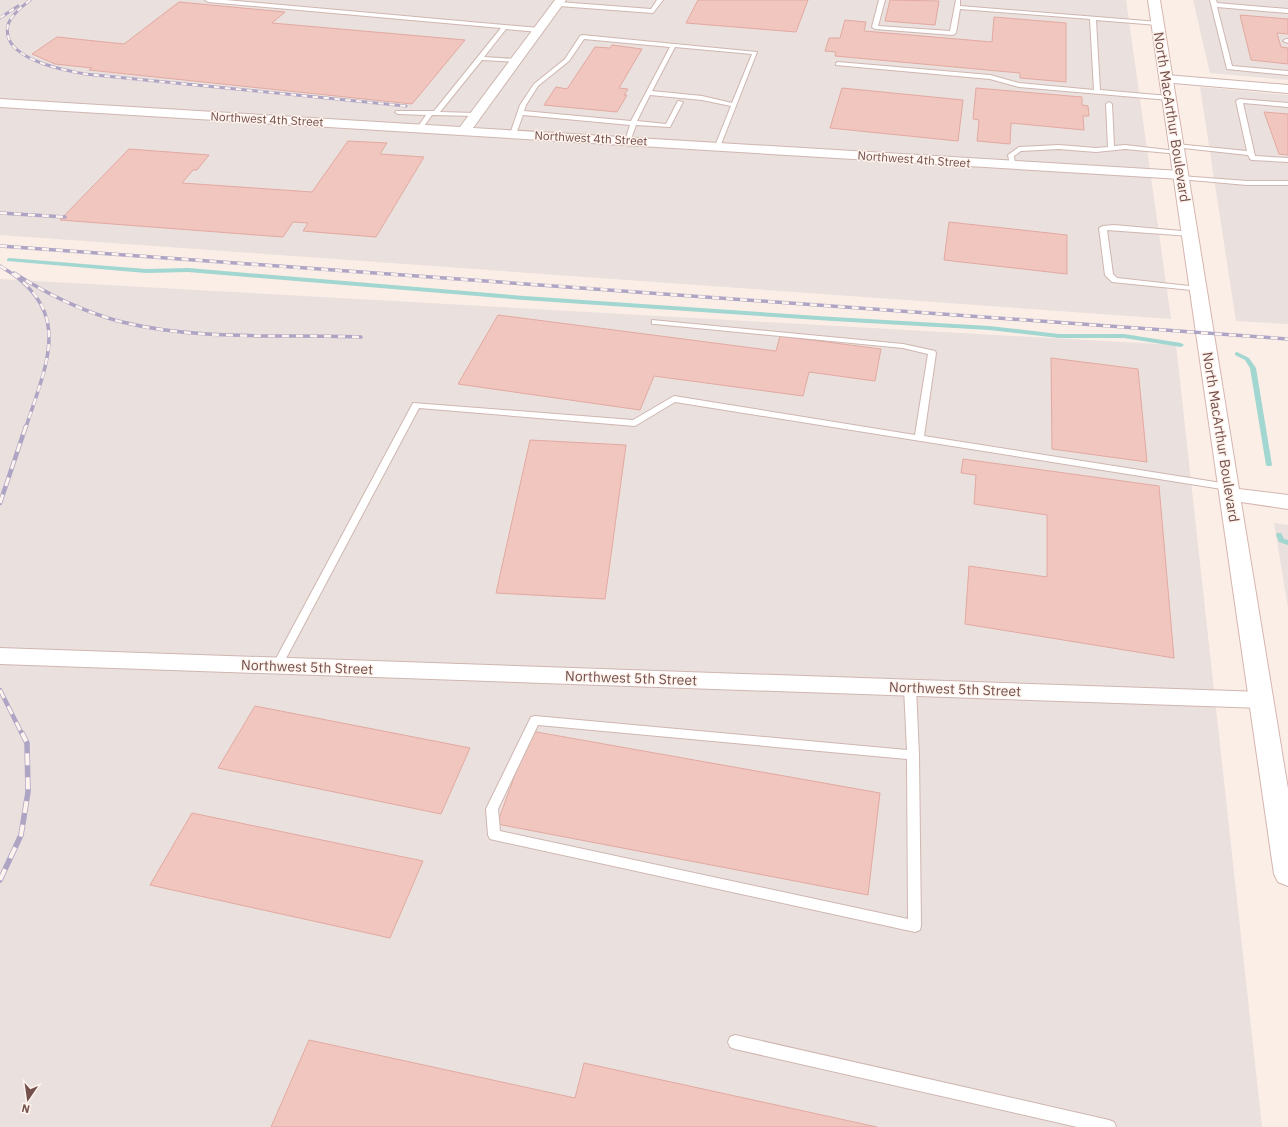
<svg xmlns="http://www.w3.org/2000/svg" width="1288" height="1127" viewBox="0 0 1288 1127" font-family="'IBM Plex Sans',sans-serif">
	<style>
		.industrial { fill: #eae0dd }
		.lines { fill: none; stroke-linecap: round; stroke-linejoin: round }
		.stream { fill: #a2d6d1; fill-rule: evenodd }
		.building { fill: #f0c6bf; stroke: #e2a9a0 }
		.lane-casing { stroke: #cfb6b0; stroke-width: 2 }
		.street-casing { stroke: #cfb6b0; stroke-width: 2 }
		.secondary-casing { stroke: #d5b6af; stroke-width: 2 }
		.lane { fill: #fff; fill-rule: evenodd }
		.street { fill: #fff; fill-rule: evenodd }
		.secondary { fill: #fff; fill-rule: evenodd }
		.rail-far3-casing { stroke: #aea5c5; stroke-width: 3 }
		.rail-far2-casing { stroke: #aea5c5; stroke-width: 3.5 }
		.rail-far1-casing { stroke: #aea5c5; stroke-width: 4.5 }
		.rail-casing { stroke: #aea5c5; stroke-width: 5.5 }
		.rail-far3 { stroke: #fef3ed; stroke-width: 2; stroke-dasharray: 5.5; stroke-linecap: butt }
		.rail-far2 { stroke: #fef3ed; stroke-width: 2.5; stroke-dasharray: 7; stroke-linecap: butt }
		.rail-far1 { stroke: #fef3ed; stroke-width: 3; stroke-dasharray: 9; stroke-linecap: butt }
		.rail { stroke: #fef3ed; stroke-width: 4; stroke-dasharray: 12; stroke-linecap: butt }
		.labels { text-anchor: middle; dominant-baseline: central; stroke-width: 3; stroke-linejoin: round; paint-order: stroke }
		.far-street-label { font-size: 12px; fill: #74504c; stroke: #fef3ed }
		.street-label { font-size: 14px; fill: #74504c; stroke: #fef3ed }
	</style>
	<rect width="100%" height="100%" fill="#fbeee7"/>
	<g class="industrial">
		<path d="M0 0H1126L1171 319 0 235Z"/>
		<path d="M1193 0H1288V80L1210 73Z"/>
		<path d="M1200 87 1288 95V324L1236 321Z"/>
		<path d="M0 279 1176 345 1262 1127H0Z"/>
		<path d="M1274 523 1288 525V608Z"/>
	</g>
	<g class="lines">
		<g class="stream">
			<path d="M9 258 146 269 188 268 524 296 833 317 989 326 1059 334H1124L1181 343 1184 345 1181 347 1124 338H1059L989 330 833 321 524 300 188 272 146 273 7 261V259Z"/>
			<path d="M1237 352 1249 358 1256 368 1272 465 1271 466H1267L1266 465 1250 368 1245 360 1235 355V353Z"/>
			<path d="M1277 533H1281L1284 539 1288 540V545L1279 542 1276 535Z"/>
		</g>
	</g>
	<g class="building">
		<path d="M698 0H808L796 32 686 23Z"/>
		<path d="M890 0 939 1 935 25 885 21Z"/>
		<path d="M179 2 285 12 272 23 465 40 412 104 89 70 92 68 55 64 32 54 57 37 124 44Z"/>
		<path d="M1240 15 1288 19V34L1277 33 1281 47 1288 48V64L1251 60Z"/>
		<path d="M994 17 1066 23V82L1020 78V73L835 56 836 52 825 51 829 38H840L845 20 866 22 864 31 992 42Z"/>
		<path d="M612 45 642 49 619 88 628 89 624 95H627L617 112 544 105 556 87 567 89 595 47 610 48Z"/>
		<path d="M842 88 963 100 958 141 830 128Z"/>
		<path d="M976 88 1082 97V105L1088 106 1089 116H1083L1084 130 1011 123 1010 144 977 141 979 120 973 119Z"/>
		<path d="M1264 112 1288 114V155L1279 154Z"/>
		<path d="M348 141 387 143 380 154 424 157 376 237 303 231 308 223 293 222 283 237 60 220 129 149 209 155 197 170H193L182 183 312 192Z"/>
		<path d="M949 222 1067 235V274L944 260Z"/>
		<path d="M498 315 776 351 780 336 881 349 875 381 809 372 803 396 654 376 640 410 458 384Z"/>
		<path d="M1051 358 1138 369 1147 462 1052 449Z"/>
		<path d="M530 440 626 445 605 599 496 593Z"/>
		<path d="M963 459 1159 486 1174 658 965 624 969 566 1047 577V515L974 504 976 475 961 473Z"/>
		<path d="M255 706 470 748 441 814 218 768Z"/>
		<path d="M531 731 880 793 868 895 497 824Z"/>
		<path d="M192 813 423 861 390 938 150 885Z"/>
		<path d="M309 1040 575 1098 584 1063 877 1127H271Z"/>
	</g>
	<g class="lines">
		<g class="lane-casing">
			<g id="lane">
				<path d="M205 0H226L539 28 542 30 539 32 506 29 484 57 516 59 519 61 518 62 482 60 440 112 475 113 478 115 477 116 432 115 422 129 420 130 417 128 426 115 398 114 395 112 396 111H434L501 28 208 2Z"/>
				<path d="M657 0H663L653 13 559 6 556 4 559 2 651 9Z"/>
				<path d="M879 0H885L878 26 950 31 956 0H960V6L1159 22 1160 23 1157 25 1096 20 1100 90 1169 96 1172 98 1169 100 1019 87 990 79 836 65V63L838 62 990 75 1019 83 1094 90 1090 19 960 9 956 33 953 35 875 29 872 27Z"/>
				<path d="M1210 0H1216L1217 3 1288 9V13L1217 7 1232 66 1288 71V75L1227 69Z"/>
				<path d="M582 35 757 52 720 147 715 146 731 106 702 100 650 95 637 121 666 124 678 101 683 102 670 127 636 125 630 142 625 141 630 125 523 115 516 134 511 135 510 134 520 105 534 84 565 59 580 36ZM584 39 670 47 631 121 524 111 526 105 538 86 569 61ZM675 47 752 54 732 103 702 96 652 91Z"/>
				<path d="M1286 39H1288V43L1283 41Z"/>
				<path d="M1239 99 1288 103V107L1243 103 1255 156 1288 158V162L1252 160 1250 159 1248 155 1174 147V145L1176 144 1247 151 1236 101Z"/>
				<path d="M1109 102 1112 104 1114 146 1125 145 1177 151 1179 152V154L1125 149 1096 152 1059 149 1021 151 1014 156 1015 166 1010 165 1008 155 1019 147 1059 145 1096 148 1108 147 1106 104Z"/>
				<path d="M1181 176 1247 181H1288V185H1247L1179 179V177Z"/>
				<path d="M1114 225 1193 232V236H1190L1107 230 1113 274 1117 278 1198 287 1202 289 1201 291 1112 282 1105 275 1099 228 1103 226Z"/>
				<path d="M652 320 903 344 935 351 936 353 924 436 1228 484 1233 487 1228 490 675 402 635 426 419 408 282 666 281 669H273L272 666 413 403 633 420 674 396 915 435 928 354 903 348 655 324H652Z"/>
				<path d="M910 684 914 685 916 688 919 755 921 926 920 930 915 932 494 840 490 839 488 835 486 809 531 717 535 716 907 750 904 688 906 685ZM538 725 907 759 908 919 500 831 498 809Z"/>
				<path d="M735 1035 1109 1120 1114 1122 1116 1127H1077L735 1049 730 1047 728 1042 730 1037Z"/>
			</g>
		</g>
		<g class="street-casing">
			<g id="street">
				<path d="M555 0H566L473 128 1181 171 1186 172 1188 175 1186 178 1181 179 0 107V99L460 127Z"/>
				<path d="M1166 75 1288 85V93L1162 82 1160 79 1162 76Z"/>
				<path d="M0 648 1262 692 1270 694 1273 700 1270 706 1262 708 0 664Z"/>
			</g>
		</g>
		<g class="secondary-casing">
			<path id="secondary" d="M1148 0H1160L1239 489 1288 495V509L1241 502 1288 789V886L1278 882 1274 874Z"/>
		</g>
		<use href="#lane" class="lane"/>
		<use href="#street" class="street"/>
		<use href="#secondary" class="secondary"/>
		<g class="rail-far3-casing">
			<g id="rail-far3">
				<path d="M30 0C22 7 11 15 8 25 0 59 64 70 85 74L406 106"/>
				<path d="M0 18 18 6"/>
			</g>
		</g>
		<g class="rail-far2-casing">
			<g id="rail-far2">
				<path d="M0 213 65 217"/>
				<path d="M0 246 1288 339"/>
				<path d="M0 266C75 309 47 362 26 427"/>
				<path d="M14 273C47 294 83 312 122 322 199 341 282 334 361 337"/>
			</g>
		</g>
		<g class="rail-far1-casing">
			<g id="rail-far1">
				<path d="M0 503 26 426"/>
				<path d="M0 690 22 734"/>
			</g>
		</g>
		<g class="rail-casing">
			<path id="rail" d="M0 880 21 835 28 792 27 743 22 733"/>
		</g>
		<use href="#rail-far3" class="rail-far3"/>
		<use href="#rail-far2" class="rail-far2"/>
		<use href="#rail-far1" class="rail-far1"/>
		<use href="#rail" class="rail"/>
	</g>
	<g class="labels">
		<g class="far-street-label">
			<text transform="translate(267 119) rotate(3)">Northwest 4th Street</text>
			<text transform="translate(591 138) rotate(3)">Northwest 4th Street</text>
			<text transform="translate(914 159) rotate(4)">Northwest 4th Street</text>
		</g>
		<g class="street-label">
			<text transform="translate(1172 117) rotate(81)">North MacArthur Boulevard</text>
			<text transform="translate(1221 437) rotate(81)">North MacArthur Boulevard</text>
			<text transform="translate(307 667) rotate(2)">Northwest 5th Street</text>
			<text transform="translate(631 678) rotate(2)">Northwest 5th Street</text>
			<text transform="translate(955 689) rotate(2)">Northwest 5th Street</text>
		</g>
	</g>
	<g transform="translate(28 1099) rotate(193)" stroke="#fef3ed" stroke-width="3" paint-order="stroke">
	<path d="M0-3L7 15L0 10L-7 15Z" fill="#74504c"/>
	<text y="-6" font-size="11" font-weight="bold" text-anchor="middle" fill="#74504c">N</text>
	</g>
</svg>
